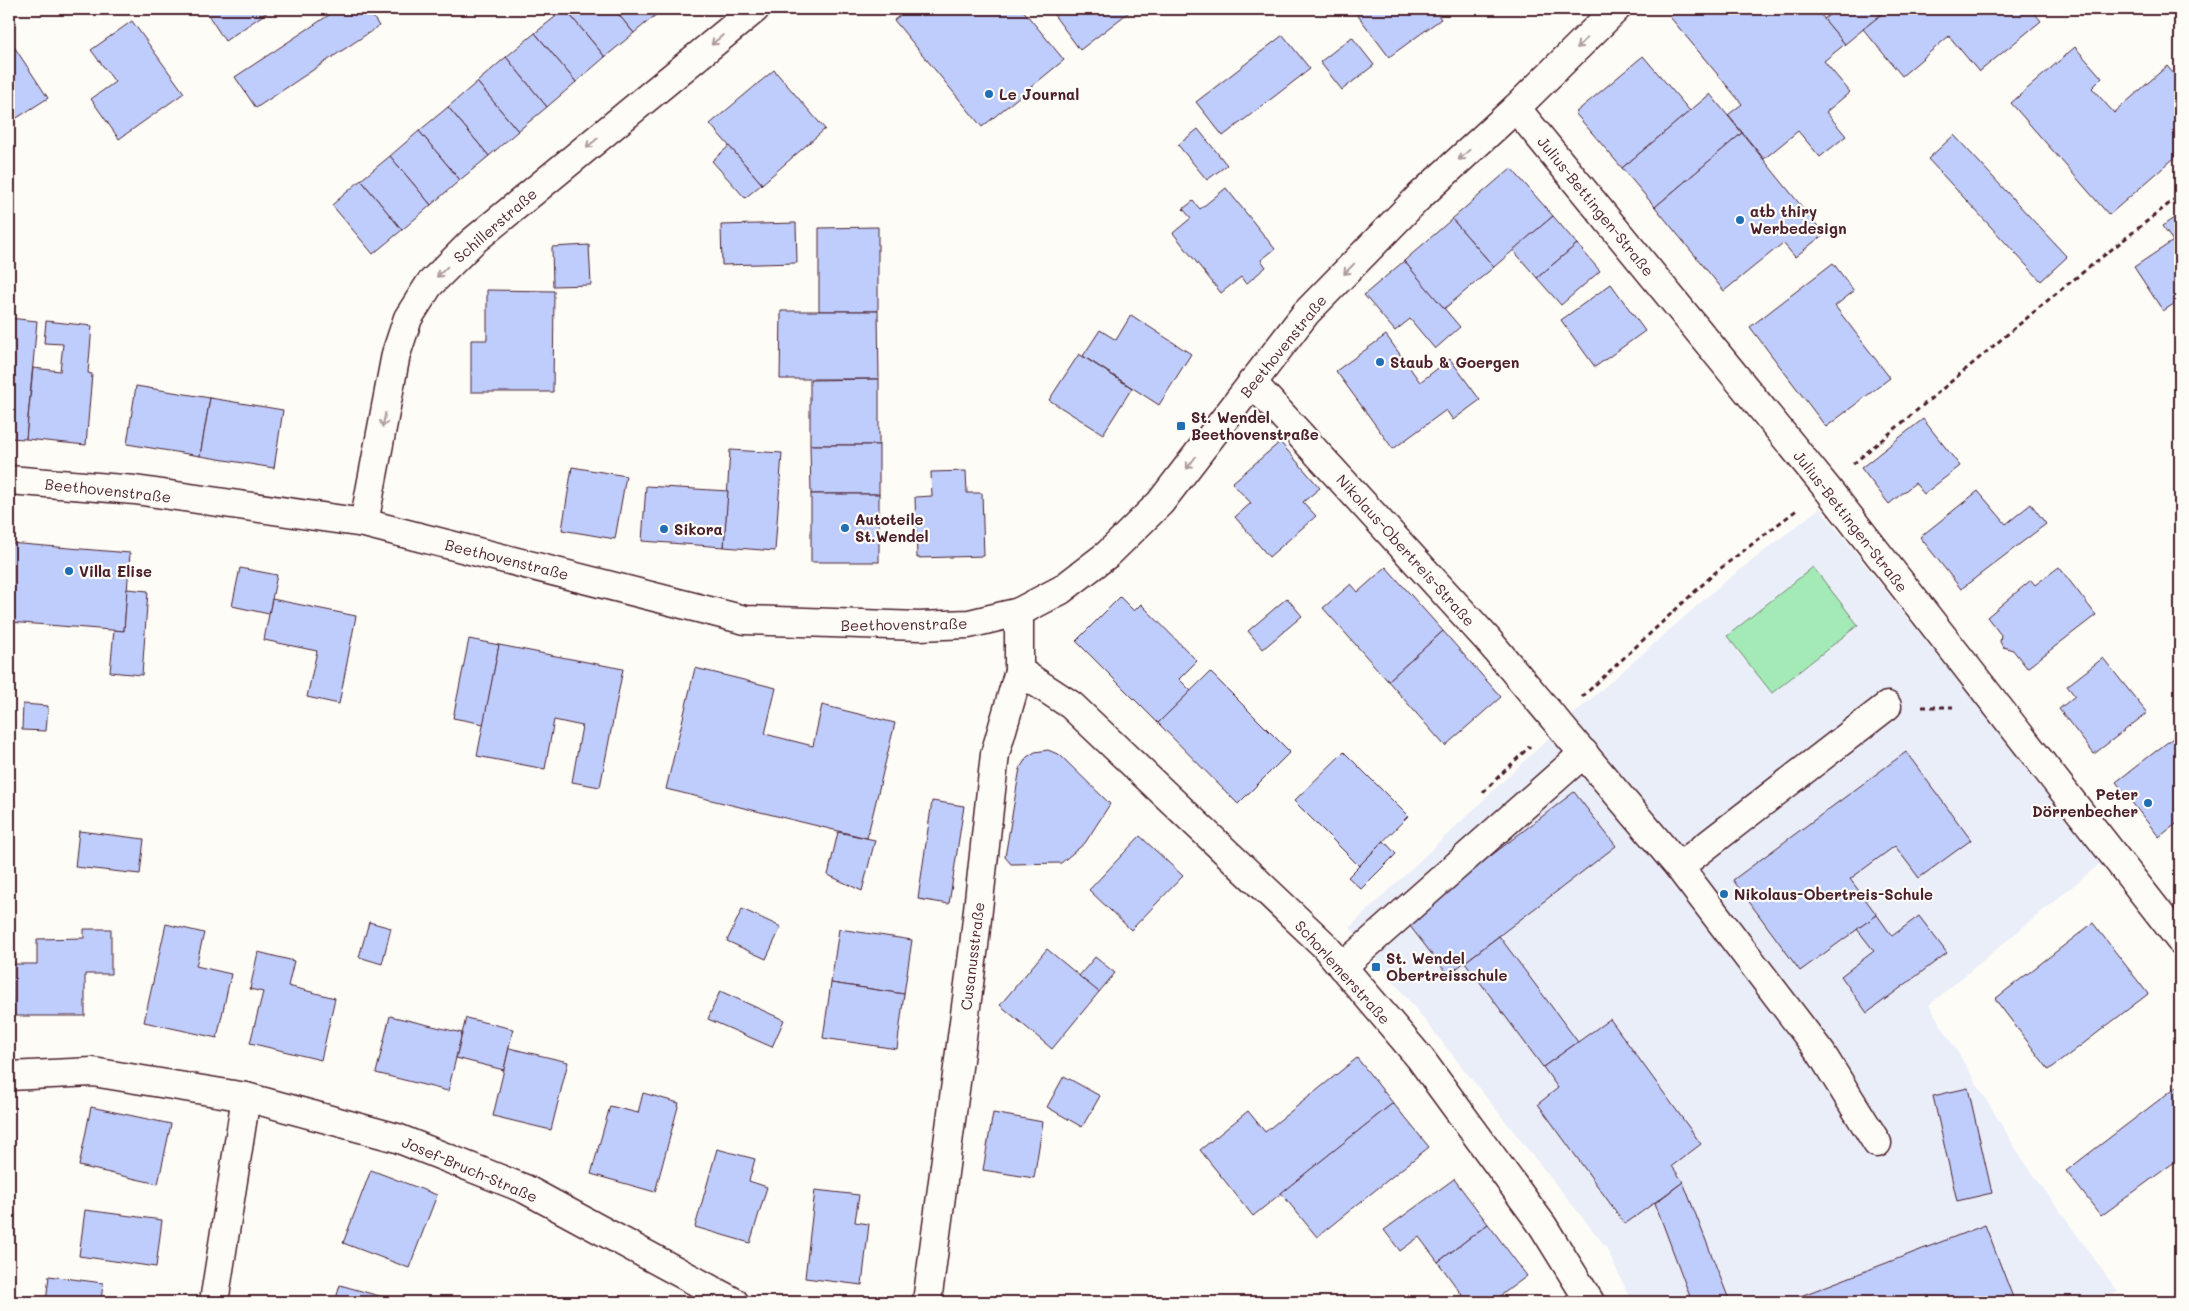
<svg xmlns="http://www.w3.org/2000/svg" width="2189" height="1311" viewBox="0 0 2189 1311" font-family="Mali,sans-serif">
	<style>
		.built { fill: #eaeef9 }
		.green { fill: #a3eab6; stroke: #768470 }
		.building { fill: #bfcdfd; stroke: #4a1f2b }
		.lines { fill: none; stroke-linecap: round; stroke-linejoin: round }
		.minor-casing { stroke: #4a1f2b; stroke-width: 31 }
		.path { stroke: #4a1f2b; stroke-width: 3; stroke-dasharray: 5 4; stroke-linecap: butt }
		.minor { stroke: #fdfcf7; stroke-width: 28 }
		.oneway { stroke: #ac999b }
		.poi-dot { fill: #1f6fb2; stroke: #fdfcf7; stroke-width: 2 }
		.labels { text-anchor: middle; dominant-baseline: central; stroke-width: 4.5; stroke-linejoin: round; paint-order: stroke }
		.poi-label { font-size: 15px; font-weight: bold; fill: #4a1f2b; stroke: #fdfcf7; text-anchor: start }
		.street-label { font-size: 15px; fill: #4a1f2b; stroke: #fdfcf7 }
	</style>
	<rect width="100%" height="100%" fill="#fdfcf7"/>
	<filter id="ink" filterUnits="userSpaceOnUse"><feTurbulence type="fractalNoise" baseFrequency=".02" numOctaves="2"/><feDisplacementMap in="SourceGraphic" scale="10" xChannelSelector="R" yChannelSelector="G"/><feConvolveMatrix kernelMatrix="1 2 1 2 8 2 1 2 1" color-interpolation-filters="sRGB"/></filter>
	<g filter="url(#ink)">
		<path class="built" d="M1820 508 2102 862 1929 1005 2021 1157 2118 1292 2088 1302H1632L1606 1247 1350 927 1576 712 1723 583Z"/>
		<path class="green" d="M1813 567 1858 625 1772 693 1727 636Z"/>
		<g class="building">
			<path d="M207 9H272L225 41 205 10Z"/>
			<path d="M338 9H368L379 26 256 108 235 77Z"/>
			<path d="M565 9H614L634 33 605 57Z"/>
			<path d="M565 9 605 57 576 82 535 33Z"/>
			<path d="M614 9H663L634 33Z"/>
			<path d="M908 9H1022L1064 60 982 127 894 20Z"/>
			<path d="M1062 9H1133L1080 50 1054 15Z"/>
			<path d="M1353 9H1437L1435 11 1441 19 1389 57Z"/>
			<path d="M1680 9H1816L1845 44 1824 61 1850 92 1826 112 1846 136 1820 157 1798 131 1764 159 1728 115 1742 104 1670 17Z"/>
			<path d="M1837 9H1888L1845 44 1824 19Z"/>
			<path d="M1888 9H2031L2041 21 1979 72 1949 36 1902 76 1863 29Z"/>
			<path d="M132 21 184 93 119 139 91 99 115 82 91 50Z"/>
			<path d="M535 33 576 82 547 107 506 57Z"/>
			<path d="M1283 35 1310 69 1223 136 1196 102Z"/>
			<path d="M1352 37 1374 65 1342 90 1320 62Z"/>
			<path d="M9 39 48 98 9 123Z"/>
			<path d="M2075 47 2102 78 2092 88 2114 113 2167 66 2180 81V153L2109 215 2011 103Z"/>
			<path d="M1643 56 1690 111 1622 168 1575 113Z"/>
			<path d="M506 57 547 107 518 131 477 82Z"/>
			<path d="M774 70 825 129 762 184 710 124Z"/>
			<path d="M477 82 518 131 489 156 448 107Z"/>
			<path d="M1710 94 1742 133 1655 207 1622 168Z"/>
			<path d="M448 107 489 156 460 180 419 131Z"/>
			<path d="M1198 129 1227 165 1207 180 1178 145Z"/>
			<path d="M419 131 460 180 431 205 390 156Z"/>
			<path d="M1742 133 1824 234 1795 257 1783 243 1724 291 1655 207Z"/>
			<path d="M1954 135 2067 257 2041 281 1928 159Z"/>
			<path d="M729 146 762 184 745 198 712 161Z"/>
			<path d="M390 156 431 205 402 230 361 180Z"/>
			<path d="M1511 168 1553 216 1494 267 1452 219Z"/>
			<path d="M361 180 402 230 373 254 332 205Z"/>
			<path d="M1226 188 1275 249 1261 260 1266 267 1246 284 1241 277 1221 293 1173 233 1191 218 1183 209 1193 201 1200 209Z"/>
			<path d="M2180 214V300L2163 311 2134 267 2173 241 2162 226Z"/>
			<path d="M1553 216 1577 244 1537 278 1513 250Z"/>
			<path d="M1452 219 1494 267 1444 309 1404 261Z"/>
			<path d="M796 223 797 263 722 265 721 225Z"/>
			<path d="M878 227V311H819V228Z"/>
			<path d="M1577 244 1600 271 1561 305 1537 278Z"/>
			<path d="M589 245 591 285 553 286 552 247Z"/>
			<path d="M1404 261 1460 327 1435 349 1410 319 1395 331 1364 295Z"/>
			<path d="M1833 263 1854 291 1835 306 1890 378 1826 427 1750 327Z"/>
			<path d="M1611 284 1645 331 1595 367 1561 320Z"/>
			<path d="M487 290 554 291 553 392H471V340H487Z"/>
			<path d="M781 311H878L879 379H780Z"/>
			<path d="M1131 315 1191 354 1159 405 1083 356 1100 330 1116 340Z"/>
			<path d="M9 318 37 321 26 439 9 438Z"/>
			<path d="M46 321 92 326 88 373 92 374 86 445 26 439 33 368 60 371 63 344 44 343Z"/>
			<path d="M1386 335 1420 382 1450 359 1480 400 1453 420 1446 410 1393 449 1336 371Z"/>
			<path d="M1079 354 1132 388 1103 434 1049 400Z"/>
			<path d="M879 379V445H810V380Z"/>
			<path d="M136 386 210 398 200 456 127 444Z"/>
			<path d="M210 398 283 410 274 468 200 456Z"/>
			<path d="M1923 419 1960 466 1924 494 1915 483 1889 504 1861 468Z"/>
			<path d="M1280 442 1320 488 1303 502 1316 516 1269 557 1235 517 1251 503 1232 483Z"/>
			<path d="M810 445H879V494H811Z"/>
			<path d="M730 450 782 453 775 551 724 547Z"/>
			<path d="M572 467 626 476 615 539 562 530Z"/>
			<path d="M966 471 967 493H982L984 556 917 558 915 497 932 496 931 472Z"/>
			<path d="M646 486 728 491 724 547 642 541Z"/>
			<path d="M1978 491 2006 524 2031 504 2046 524 1961 589 1920 537Z"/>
			<rect x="811" y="494" width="68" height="68"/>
			<path d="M9 543 130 553 124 631 9 622Z"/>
			<path d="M1386 567 1443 631 1388 681 1323 608 1351 584 1358 592Z"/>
			<path d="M2059 567 2096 615 2027 668 2013 650 2003 647 2000 642 2001 635 1987 617 2031 580 2035 585Z"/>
			<path d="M240 568 277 575 269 614 232 606Z"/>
			<path d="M127 589 148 591 142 675 110 672 114 630 124 631Z"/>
			<path d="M1120 597 1134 611 1141 604 1197 661 1179 679 1191 691 1158 723 1076 641Z"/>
			<path d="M1287 598 1302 616 1263 649 1248 631Z"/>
			<path d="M272 599 356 616 339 704 307 697 317 651 264 640Z"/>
			<path d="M1443 631 1501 697 1445 746 1388 681Z"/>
			<path d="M469 639 499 645 484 724 453 718Z"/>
			<path d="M499 645 623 669 600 787 572 782 582 726 554 720 545 769 477 756Z"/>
			<path d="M2103 658 2147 713 2094 754 2059 709 2075 696 2067 686Z"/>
			<path d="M695 668 776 688 765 734 813 746 822 705 895 723 867 838 666 789Z"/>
			<path d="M1210 672 1290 752 1238 804 1158 723Z"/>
			<path d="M23 704 48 706 46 731 22 730Z"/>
			<path d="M2173 738 2180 747V821L2159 837 2116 782Z"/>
			<path d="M1048 750 1060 755 1110 804 1085 843 1061 863 1011 864 1005 857 1020 768 1027 757 1035 752Z"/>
			<path d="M1344 752 1408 816 1359 866 1294 801Z"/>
			<path d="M1906 752 1971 840 1919 878 1895 846 1850 879 1877 915 1800 971 1733 880Z"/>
			<path d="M1574 792 1616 846 1448 975 1406 921Z"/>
			<path d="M932 801 964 806 949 904 918 899Z"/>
			<path d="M79 831 144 839 140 874 75 867Z"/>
			<path d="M838 832 875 840 862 891 828 875Z"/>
			<path d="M1140 836 1183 876 1131 930 1089 890Z"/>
			<path d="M1384 841 1396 854 1361 889 1348 877Z"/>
			<path d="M742 909 781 927 766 959 727 941Z"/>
			<path d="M1877 915 1892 936 1919 916 1947 953 1867 1013 1841 976 1874 951 1857 929Z"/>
			<path d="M369 922 391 928 382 964 359 957Z"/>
			<path d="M2093 923 2148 994 2049 1070 1995 999Z"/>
			<path d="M166 924 204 933 196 966 231 974 217 1038 144 1022Z"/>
			<path d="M84 929H111V974H85V1016H13L12 964H37V939L84 938Z"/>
			<path d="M839 929 912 940 904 994 831 983Z"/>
			<path d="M1499 936 1578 1042 1543 1067 1465 962Z"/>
			<path d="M1047 949 1099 992 1052 1049 1000 1005Z"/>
			<path d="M258 952 294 961 288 986 335 998 321 1060 250 1043 263 992 250 989Z"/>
			<path d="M1095 957 1115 973 1099 992 1079 976Z"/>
			<path d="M831 983 904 994 897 1049 823 1038Z"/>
			<path d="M720 991 784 1020 772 1047 708 1019Z"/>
			<path d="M390 1016 462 1033 448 1091 376 1073Z"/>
			<path d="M466 1018 513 1029 504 1070 456 1058Z"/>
			<path d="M1610 1019 1701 1144 1672 1166 1683 1182 1625 1224 1538 1104 1558 1088 1543 1067Z"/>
			<path d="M509 1048 568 1062 551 1130 493 1116Z"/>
			<path d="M1357 1058 1393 1103 1253 1216 1200 1150 1248 1111 1265 1132Z"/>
			<path d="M1064 1076 1100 1096 1082 1127 1047 1107Z"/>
			<path d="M2180 1084V1158L2101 1216 2066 1171Z"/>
			<path d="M1968 1088 1992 1193 1957 1201 1933 1096Z"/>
			<path d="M643 1093 679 1103 655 1192 591 1174 610 1106 638 1113Z"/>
			<path d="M1393 1103 1429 1147 1317 1237 1281 1193Z"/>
			<path d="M91 1107 171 1124 158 1184 79 1166Z"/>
			<path d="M993 1113 1043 1122 1034 1178 983 1170Z"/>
			<path d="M717 1149 755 1159 749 1181 767 1187 750 1243 695 1227Z"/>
			<path d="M371 1170 437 1195 409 1268 343 1243Z"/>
			<path d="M1454 1179 1488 1224 1438 1262 1419 1237 1400 1251 1384 1230Z"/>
			<path d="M1683 1182 1730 1302H1692L1655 1203Z"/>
			<path d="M815 1190 859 1195 855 1222 869 1224 862 1285 805 1278Z"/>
			<path d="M85 1210 162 1220 156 1267 79 1256Z"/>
			<path d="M1488 1224 1527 1276 1492 1302H1467L1438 1262Z"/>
			<path d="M1985 1225 2014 1300 2009 1302H1785Z"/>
			<path d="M49 1276 103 1283 101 1302H46Z"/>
			<path d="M340 1285 397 1301V1302H335Z"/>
		</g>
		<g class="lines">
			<g class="minor-casing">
				<g id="minor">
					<path d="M1516 108 1826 487 2180 940"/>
					<path d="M1252 382 1487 639 1679 867 1821 1053 1877 1143"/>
					<path d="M9 480 135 490 364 523 745 620 919 626 969 624 1019 612 1061 590 1108 554 1160 503 1306 313 1420 196 1516 108 1616 9"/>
					<path d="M364 523 396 354 408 318 429 285 472 242 755 9"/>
					<path d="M1019 671 1071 705 1323 944 1420 1058 1543 1226 1590 1302"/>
					<path d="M1679 867 1887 706"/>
					<path d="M1342 967 1584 753"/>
					<path d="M9 1076 93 1072 246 1097 397 1138 525 1189 734 1302"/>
					<path d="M214 1302 246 1097"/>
					<path d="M927 1302 974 946 995 754 1019 671V612"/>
				</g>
			</g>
			<g class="path">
				<path d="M1853 464 2053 296 2180 195"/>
				<path d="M1582 697 1717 571 1798 509"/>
				<path d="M1922 707H1953"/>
				<path d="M1483 792 1530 746"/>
			</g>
			<use href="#minor" class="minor"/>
		</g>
		<defs><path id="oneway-shaft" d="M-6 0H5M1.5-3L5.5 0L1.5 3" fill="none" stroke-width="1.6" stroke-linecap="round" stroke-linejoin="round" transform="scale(1.25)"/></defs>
		<g class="oneway">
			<use href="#oneway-shaft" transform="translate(717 40) rotate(140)"/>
			<use href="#oneway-shaft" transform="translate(1582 43) rotate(136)"/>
			<use href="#oneway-shaft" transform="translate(592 143) rotate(140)"/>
			<use href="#oneway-shaft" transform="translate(1464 155) rotate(137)"/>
			<use href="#oneway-shaft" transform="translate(1349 269) rotate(134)"/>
			<use href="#oneway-shaft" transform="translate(442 272) rotate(135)"/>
			<use href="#oneway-shaft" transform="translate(384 420) rotate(101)"/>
			<use href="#oneway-shaft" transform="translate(1191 463) rotate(127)"/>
		</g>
	</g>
	<g class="poi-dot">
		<circle cx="989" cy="94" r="5"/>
		<circle cx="1740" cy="220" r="5"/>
		<circle cx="1380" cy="362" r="5"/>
		<rect x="1176" y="421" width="10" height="10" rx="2.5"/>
		<circle cx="845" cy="528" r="5"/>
		<circle cx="664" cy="529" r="5"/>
		<circle cx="69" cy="571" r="5"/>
		<circle cx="2148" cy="803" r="5"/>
		<circle cx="1724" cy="894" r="5"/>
		<rect x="1371" y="962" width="10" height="10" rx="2.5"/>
	</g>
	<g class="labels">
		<g class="poi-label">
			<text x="999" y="94">Le Journal</text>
			<text x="1750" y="211">atb thiry<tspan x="1750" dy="17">Werbedesign</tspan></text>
			<text x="1390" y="362">Staub &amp; Goergen</text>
			<text x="1191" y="417">St. Wendel<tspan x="1191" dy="17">Beethovenstraße</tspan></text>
			<text x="855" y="519">Autoteile<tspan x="855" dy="17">St.Wendel</tspan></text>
			<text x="674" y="529">Sikora</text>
			<text x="79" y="571">Villa Elise</text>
			<text x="2138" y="794" text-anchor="end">Peter<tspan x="2138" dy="17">Dörrenbecher</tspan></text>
			<text x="1734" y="894">Nikolaus-Obertreis-Schule</text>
			<text x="1386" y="958">St. Wendel<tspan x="1386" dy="17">Obertreisschule</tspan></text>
		</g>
		<g class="street-label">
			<text transform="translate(1596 206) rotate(51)">Julius-Bettingen-Straße</text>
			<text transform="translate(495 225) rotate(-41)">Schillerstraße</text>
			<text transform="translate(1283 346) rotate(-51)">Beethovenstraße</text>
			<text transform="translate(108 490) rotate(6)">Beethovenstraße</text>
			<text transform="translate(1851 521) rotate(52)">Julius-Bettingen-Straße</text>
			<text transform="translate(1406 550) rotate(48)">Nikolaus-Obertreis-Straße</text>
			<text transform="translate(507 559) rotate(14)">Beethovenstraße</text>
			<text transform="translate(904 624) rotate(-1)">Beethovenstraße</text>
			<text transform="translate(972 956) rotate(-83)">Cusanusstraße</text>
			<text transform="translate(1343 972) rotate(48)">Schorlemerstraße</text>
			<text transform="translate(470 1169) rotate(23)">Josef-Bruch-Straße</text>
		</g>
	</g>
	<rect width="2189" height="1311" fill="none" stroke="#fdfcf7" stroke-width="30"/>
	<rect x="15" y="15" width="2159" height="1281" fill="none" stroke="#4a1f2b" stroke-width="2" filter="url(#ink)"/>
</svg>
